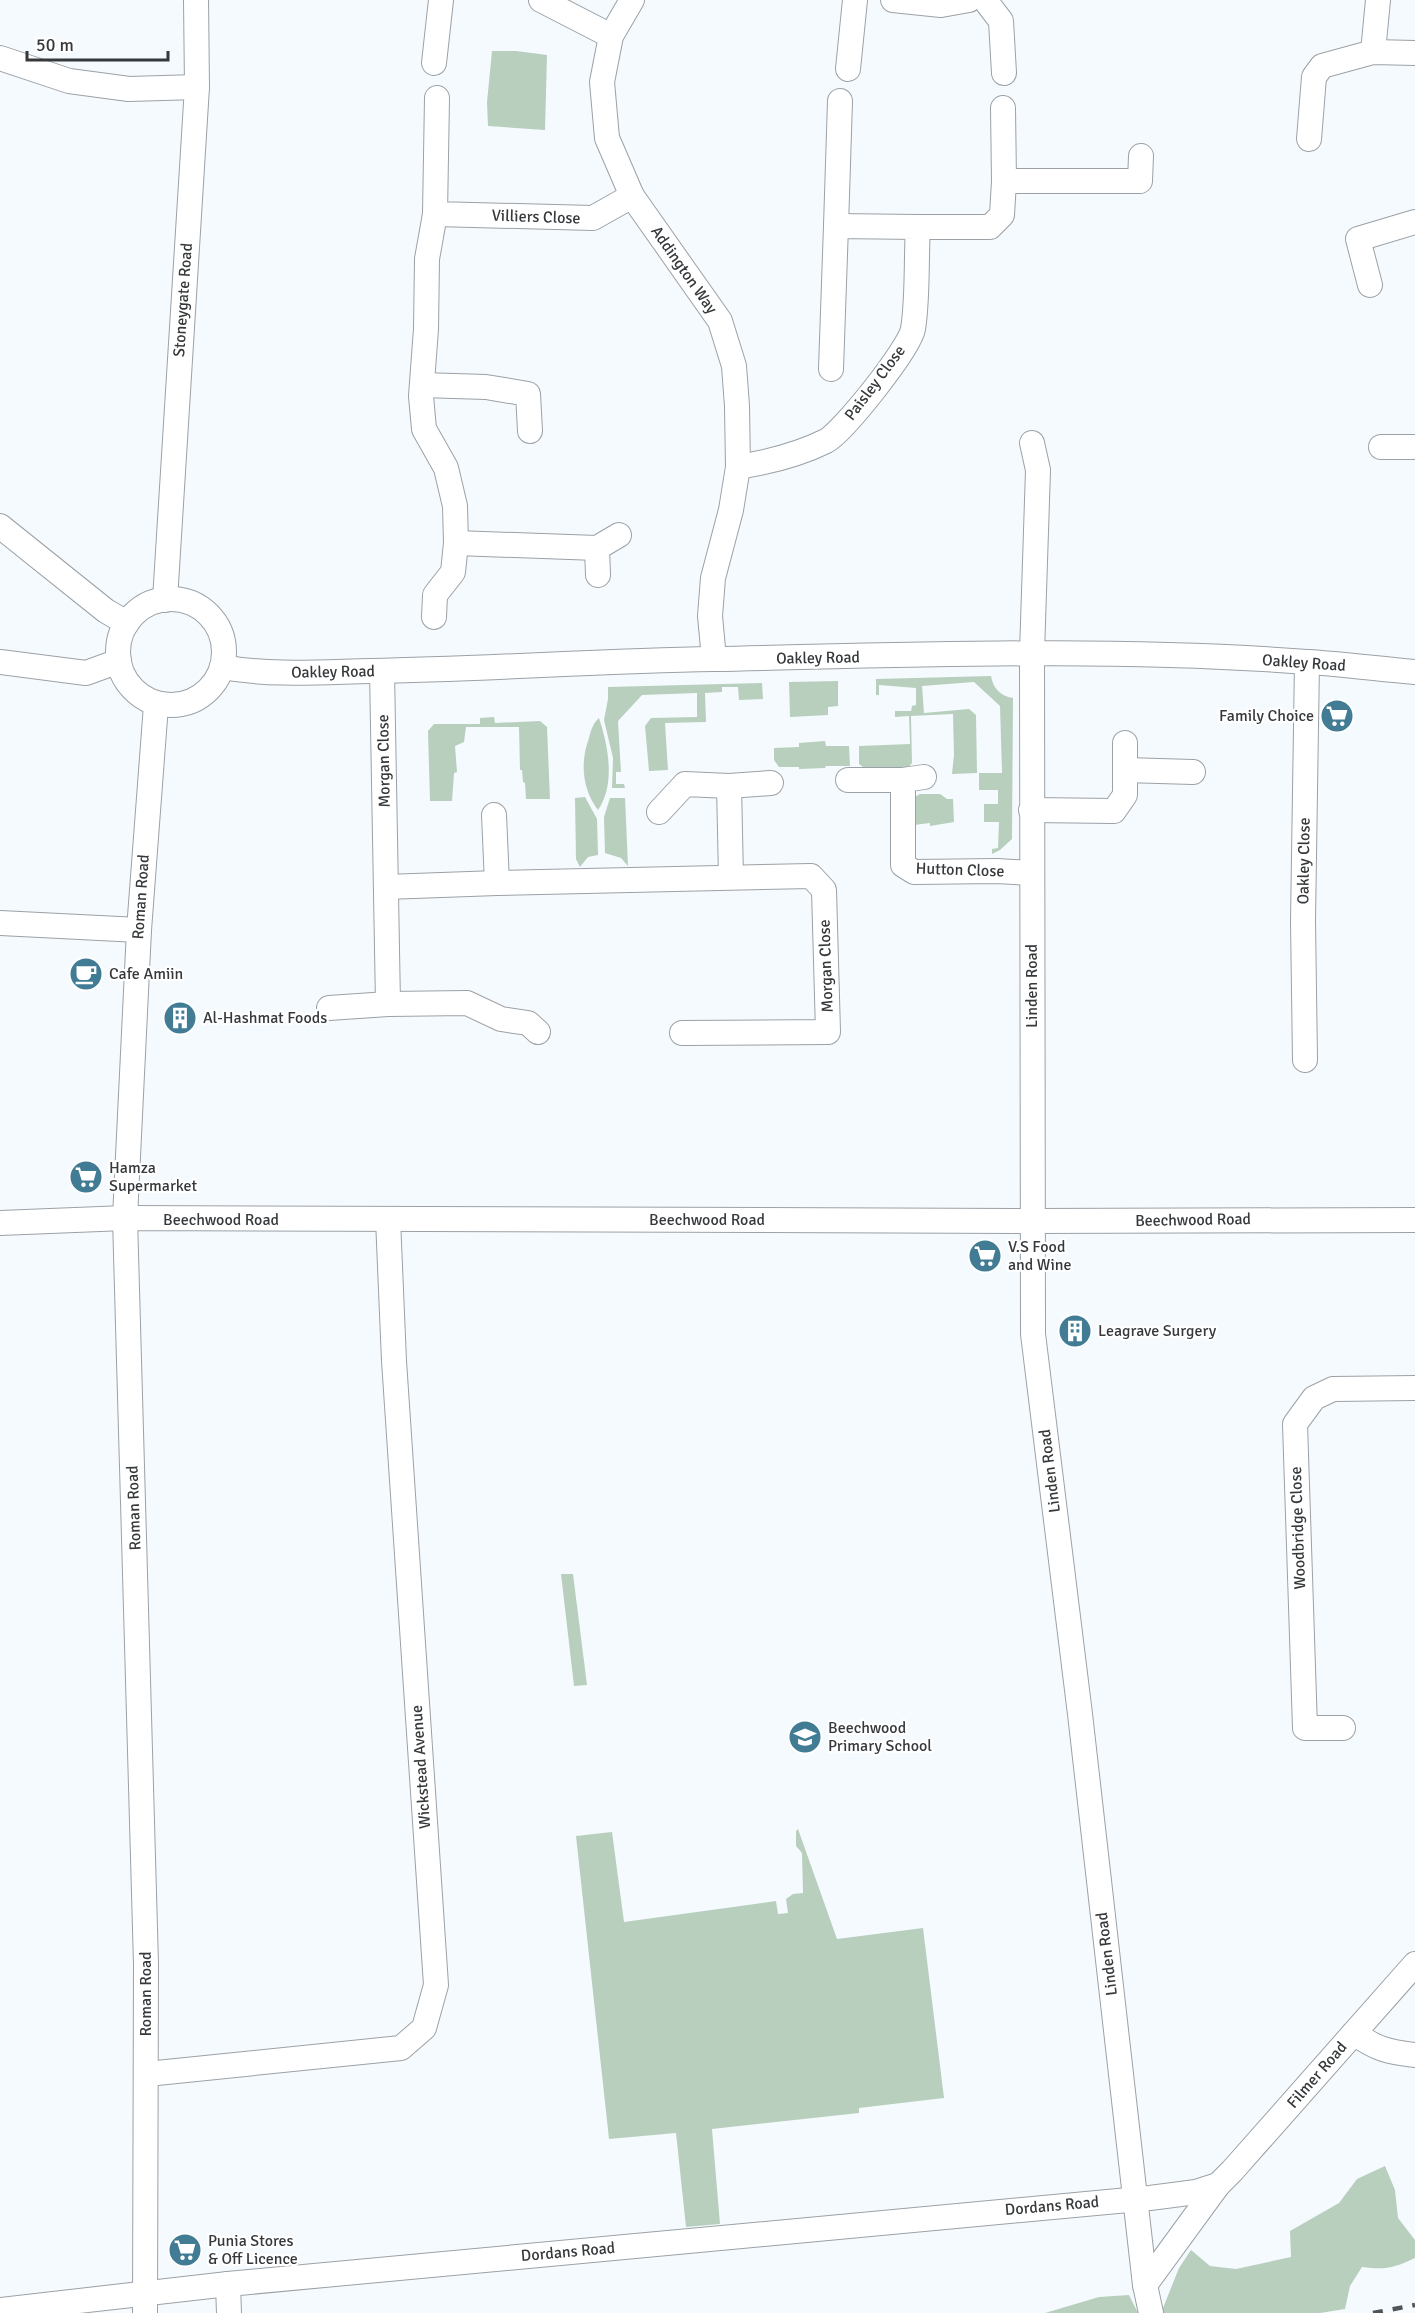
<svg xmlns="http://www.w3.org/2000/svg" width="1415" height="2313" viewBox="0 0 1415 2313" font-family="Signika,sans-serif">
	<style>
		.green { fill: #b8cfbd }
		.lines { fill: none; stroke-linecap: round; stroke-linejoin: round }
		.minor-casing { stroke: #9ba1a6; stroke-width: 26 }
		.minor { stroke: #fff; stroke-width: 24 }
		.rail { stroke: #505456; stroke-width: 4.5; stroke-dasharray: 10 10; stroke-linecap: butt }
		.labels { text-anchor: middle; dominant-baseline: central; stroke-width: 4.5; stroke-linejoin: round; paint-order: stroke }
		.street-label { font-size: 16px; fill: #36393b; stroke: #fff }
		.poi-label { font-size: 16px; fill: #36393b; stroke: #fff; text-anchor: start }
	</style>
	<rect width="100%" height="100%" fill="#f5fafe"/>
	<g class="green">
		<path d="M492 51H516L547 55 545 130 488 126 487 102Z"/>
		<path d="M991 676C993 688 1000 696 1013 698L1012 839 1000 850 992 854V849L998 848 999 822H984V804H998V790H979V773H1002L1000 706 974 682 922 686 924 713 969 709 976 715 977 773 952 774 954 755 953 714 911 716 912 763 906 770H867L859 764V746L910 744 909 716 895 717V711H911L912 706 916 705V688L879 685V695H876V679Z"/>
		<path d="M838 681V706L828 707V715L790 717 789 682Z"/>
		<path d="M762 683 763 699 739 700 738 687H722V692L705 693 706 722 665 723 668 770 649 771 645 726 651 718 697 717V693L642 695 618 721 621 772H616V784H624L625 788H612L613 758 604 720 608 699V687Z"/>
		<path d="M494 717 495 723 540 721 547 727 550 799H526L525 783 523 782 522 770H520L519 727H466L464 742 455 746 457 772 454 773 452 801H430L428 731 434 724H480V718Z"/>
		<path d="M599 718C608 745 616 784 598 810 582 789 580 762 589 738 591 730 593 723 599 718Z"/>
		<path d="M825 741 826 746H849L850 766H826L825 768 799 769V767H779L774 760V748L799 747V743Z"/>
		<path d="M920 794H940L947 799H953L954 822 930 826V823L914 825 911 799Z"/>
		<path d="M585 797 597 819 598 855 588 857 580 867 576 859 575 798Z"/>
		<path d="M610 798H625L628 866 621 858 605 853 604 817Z"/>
		<path d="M561 1574H573L587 1685 574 1686Z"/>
		<path d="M798 1829 837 1939 923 1928 944 2098 859 2108V2113L712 2129 720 2224 686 2227 676 2133 609 2139 576 1836 612 1832 624 1922 776 1901 778 1914 788 1913 786 1899 793 1894 803 1893 802 1853 796 1846V1831Z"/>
		<path d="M1385 2166 1395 2190 1398 2218 1415 2240V2258C1394 2268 1385 2270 1362 2267L1350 2286 1345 2309 1320 2313H1161L1179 2268 1191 2250 1210 2266 1236 2269 1291 2257 1290 2231 1339 2203 1357 2179Z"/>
		<path d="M1129 2295 1138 2313H1045L1099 2297Z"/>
	</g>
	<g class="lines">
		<g class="minor-casing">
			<g id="minor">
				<path d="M541 0 611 36"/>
				<path d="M632 0 611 36 602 82 607 138 632 196 720 321 734 366 737 406 738 467 731 510 713 578 710 616 714 659"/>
				<path d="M893 0 941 5 969 0"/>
				<path d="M985 0 1001 21 1004 73"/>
				<path d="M1373 52 1378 0"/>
				<path d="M0 58 69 81 129 89 197 87"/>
				<path d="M434 63 441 0"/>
				<path d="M848 69 855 0"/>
				<path d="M437 98 435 214 593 218 632 196"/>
				<path d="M1309 139 1314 77 1322 66 1373 52 1415 53"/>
				<path d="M1004 181H1140L1141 156"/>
				<path d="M435 214 427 259 426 329 421 396 424 429 446 468 455 506 456 543 597 548"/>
				<path d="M836 226 840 101"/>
				<path d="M918 227H990L1002 215 1004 181 1003 108"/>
				<path d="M1370 285 1358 239 1415 222"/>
				<path d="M422 385 486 387 528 394 530 431"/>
				<path d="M1032 443 1038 470 1032 653 1033 1334 1080 1714 1145 2285 1151 2313"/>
				<path d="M1381 447H1415"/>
				<path d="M738 467C769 462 798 455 826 441 844 431 909 349 913 329 918 299 916 258 918 227L836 226 831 369"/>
				<path d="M0 526 106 611 127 623"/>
				<path d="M598 575 597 548 619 535"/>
				<circle cx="171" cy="652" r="53"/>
				<path d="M165 600 197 87 196 0"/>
				<path d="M434 617 435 595 453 572 456 543"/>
				<path d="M0 662 86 673 119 661"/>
				<path d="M222 667C271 676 322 672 371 671 485 669 599 661 713 659 911 655 1110 647 1307 662 1343 664 1379 669 1415 672"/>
				<path d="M382 671 388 1004 467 1003 501 1019 528 1023 538 1032"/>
				<path d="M1125 770 1193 772"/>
				<path d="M924 777 903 780V865L914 872 997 871 1031 873"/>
				<path d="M848 780H903"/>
				<path d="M1031 810 1114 811 1125 795V743"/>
				<path d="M659 812 685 784 729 786"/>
				<path d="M494 815 497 883"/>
				<path d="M731 877 729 786 771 783"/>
				<path d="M386 887 497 883 811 876 824 890 828 1032 682 1033"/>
				<path d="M0 923 139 930"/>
				<path d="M329 1008 388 1004"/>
				<path d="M1305 1060 1303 921 1307 662"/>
				<path d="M0 1223 125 1218 1032 1221 1415 1220"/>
				<path d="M1343 1728H1305L1295 1424 1314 1398 1333 1389 1415 1388"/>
				<path d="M1354 2033C1376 2049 1388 2052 1415 2055"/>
				<path d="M147 2074 401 2048 424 2028 436 1985 394 1361 388 1219"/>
				<path d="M228 2284 229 2313"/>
				<path d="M1145 2285 1218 2185 1232 2171 1415 1964"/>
				<path d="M0 2310 228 2284 1150 2198 1196 2192 1218 2185"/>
				<path d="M145 2313 146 1964 125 1218 139 930 156 705"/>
			</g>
		</g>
		<use href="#minor" class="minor"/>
		<path class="rail" d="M1373 2313 1415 2305"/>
	</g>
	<defs>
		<g id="supermarket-disc" transform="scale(1.725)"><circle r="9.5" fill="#417c94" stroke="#fff"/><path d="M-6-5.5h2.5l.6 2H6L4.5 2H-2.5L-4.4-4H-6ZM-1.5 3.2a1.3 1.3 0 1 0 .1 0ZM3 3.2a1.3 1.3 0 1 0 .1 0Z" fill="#fff"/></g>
		<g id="cafe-disc" transform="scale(1.725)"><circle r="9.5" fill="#417c94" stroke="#fff"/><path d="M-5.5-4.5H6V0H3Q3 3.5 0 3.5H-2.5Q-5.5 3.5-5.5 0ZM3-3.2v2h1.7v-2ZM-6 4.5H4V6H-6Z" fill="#fff"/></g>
		<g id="building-disc" transform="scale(1.725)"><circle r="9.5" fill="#417c94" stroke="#fff"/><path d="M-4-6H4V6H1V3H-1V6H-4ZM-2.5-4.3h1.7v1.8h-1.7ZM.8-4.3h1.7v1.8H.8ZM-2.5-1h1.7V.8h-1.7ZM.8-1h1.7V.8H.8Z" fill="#fff"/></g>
		<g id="school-disc" transform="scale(1.725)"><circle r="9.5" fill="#417c94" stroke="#fff"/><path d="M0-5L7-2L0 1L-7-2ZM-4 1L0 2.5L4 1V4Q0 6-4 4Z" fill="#fff"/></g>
	</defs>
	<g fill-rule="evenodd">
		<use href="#supermarket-disc" x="1337" y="716"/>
		<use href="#cafe-disc" x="86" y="974"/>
		<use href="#building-disc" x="180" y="1018"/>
		<use href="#supermarket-disc" x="86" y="1177"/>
		<use href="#supermarket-disc" x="985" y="1256"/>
		<use href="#building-disc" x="1075" y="1331"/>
		<use href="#school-disc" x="805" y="1737"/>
		<use href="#supermarket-disc" x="185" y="2250"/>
	</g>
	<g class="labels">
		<g class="street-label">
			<text transform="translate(536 217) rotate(2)">Villiers Close</text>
			<text transform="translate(684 270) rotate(55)">Addington Way</text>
			<text transform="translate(183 300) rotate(-86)">Stoneygate Road</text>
			<text transform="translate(875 383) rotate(-53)">Paisley Close</text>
			<text transform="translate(818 658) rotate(-1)">Oakley Road</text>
			<text transform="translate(1304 663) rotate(4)">Oakley Road</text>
			<text transform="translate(333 672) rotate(-1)">Oakley Road</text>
			<text transform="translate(384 761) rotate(-91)">Morgan Close</text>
			<text transform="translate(1304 861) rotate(-89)">Oakley Close</text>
			<text transform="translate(960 870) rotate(2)">Hutton Close</text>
			<text transform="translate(141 897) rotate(-86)">Roman Road</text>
			<text transform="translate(826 966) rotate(-92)">Morgan Close</text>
			<text transform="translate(1032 986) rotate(-90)">Linden Road</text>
			<text x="221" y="1220">Beechwood Road</text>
			<text x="707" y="1220">Beechwood Road</text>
			<text transform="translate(1193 1220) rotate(-1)">Beechwood Road</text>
			<text transform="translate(1050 1471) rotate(-97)">Linden Road</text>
			<text transform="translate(134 1508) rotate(-92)">Roman Road</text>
			<text transform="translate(1298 1528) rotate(-92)">Woodbridge Close</text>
			<text transform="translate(421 1767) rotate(-94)">Wickstead Avenue</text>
			<text transform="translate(1107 1954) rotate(-97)">Linden Road</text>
			<text transform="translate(146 1994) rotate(-90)">Roman Road</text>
			<text transform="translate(1317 2075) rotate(-49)">Filmer Road</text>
			<text transform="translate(1052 2206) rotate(-5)">Dordans Road</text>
			<text transform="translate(568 2252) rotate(-5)">Dordans Road</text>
		</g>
		<g class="poi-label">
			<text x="1314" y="716" text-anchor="end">Family Choice</text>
			<text x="109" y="974">Cafe Amiin</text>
			<text x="203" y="1018">Al-Hashmat Foods</text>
			<text x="109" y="1168">Hamza<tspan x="109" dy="18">Supermarket</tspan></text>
			<text x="1008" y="1247">V.S Food<tspan x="1008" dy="18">and Wine</tspan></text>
			<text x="1098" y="1331">Leagrave Surgery</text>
			<text x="828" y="1728">Beechwood<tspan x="828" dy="18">Primary School</tspan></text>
			<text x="208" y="2241">Punia Stores<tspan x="208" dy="18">&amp; Off Licence</tspan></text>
		</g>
	</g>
	<path d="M27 51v9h141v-9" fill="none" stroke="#36393b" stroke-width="3"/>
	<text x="36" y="51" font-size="18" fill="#36393b" stroke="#ffffff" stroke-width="4.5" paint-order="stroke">50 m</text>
</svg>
